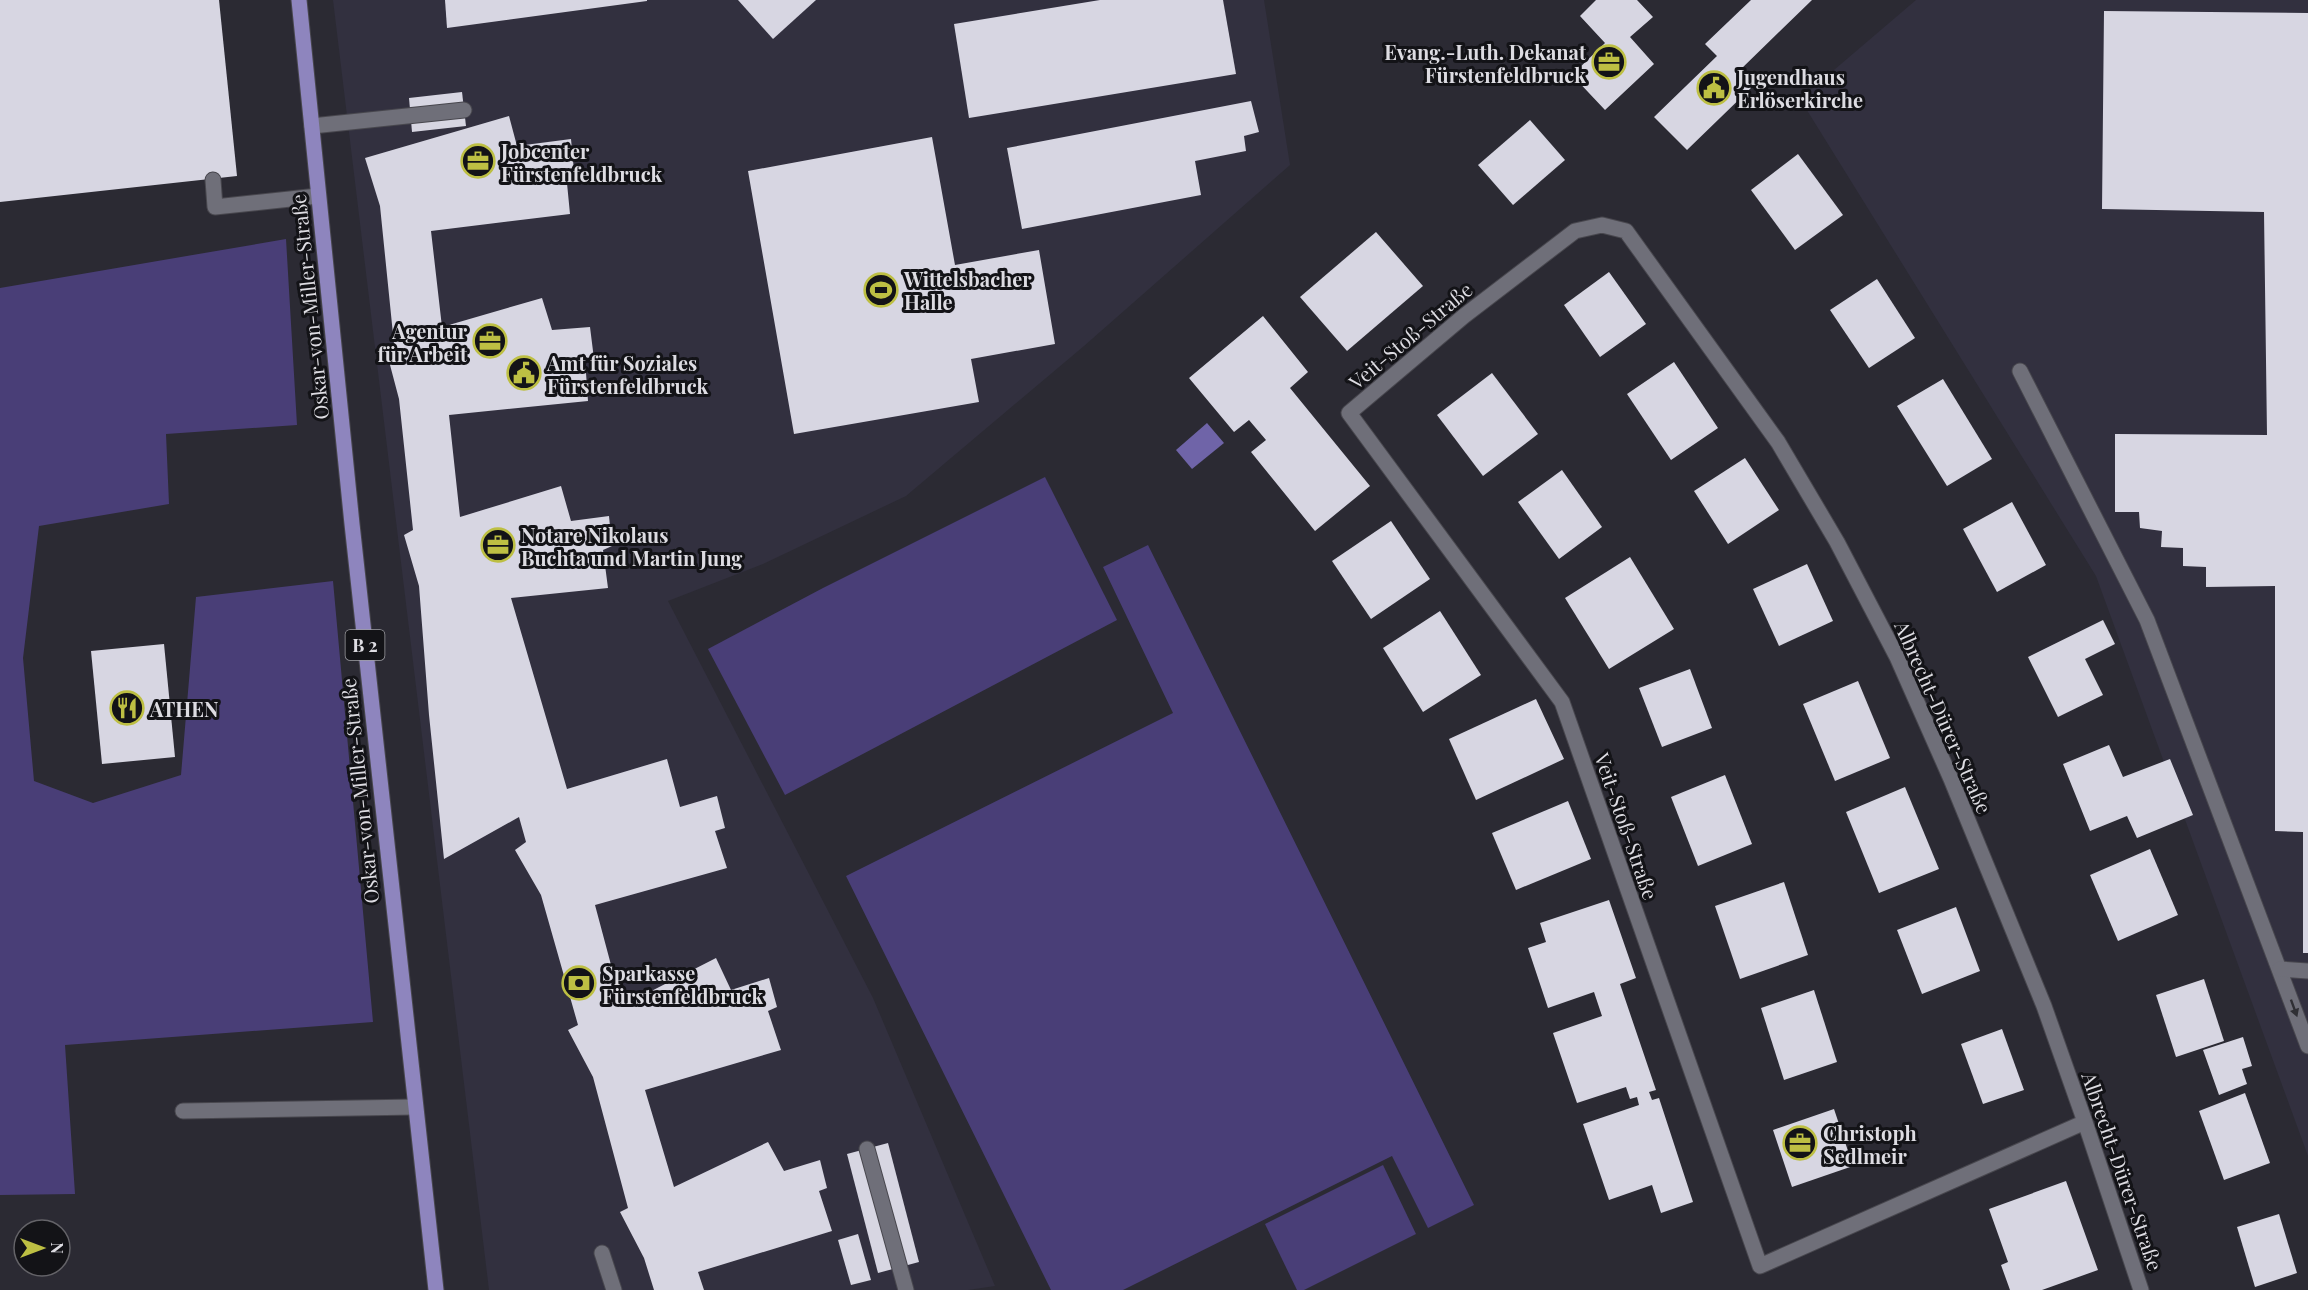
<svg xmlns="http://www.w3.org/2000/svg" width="2308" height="1290" viewBox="0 0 2308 1290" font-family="'Playfair Display',serif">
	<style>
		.built { fill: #32303f }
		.green { fill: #493e77 }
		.water { fill: #6f64a8 }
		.building { fill: #d7d6e2 }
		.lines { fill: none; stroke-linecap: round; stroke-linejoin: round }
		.service-casing { stroke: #48474e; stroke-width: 17 }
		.minor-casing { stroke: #48474e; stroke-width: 17 }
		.primary-casing { stroke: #48474e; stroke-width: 17 }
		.service { stroke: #6f6f79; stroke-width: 15 }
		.minor { stroke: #6f6f79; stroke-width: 15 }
		.primary { stroke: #8e85be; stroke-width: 15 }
		.oneway { fill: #2f2f34 }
		.labels { text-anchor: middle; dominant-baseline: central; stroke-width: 6; stroke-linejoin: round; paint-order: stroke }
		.shield { fill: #131317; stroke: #a0a0a5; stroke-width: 1.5 }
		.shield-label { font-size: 18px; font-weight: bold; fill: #dddce2 }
		.poi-label { font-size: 20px; font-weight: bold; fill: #dddce2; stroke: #131317; text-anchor: start }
		.street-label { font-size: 20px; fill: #dddce2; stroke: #131317 }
	</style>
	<rect width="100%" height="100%" fill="#2b2a33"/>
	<g class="built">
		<path d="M333 0H1264L1290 165 1084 346 906 496 763 564 668 601 873 998 995 1286 968 1290H489Z"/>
		<path d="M1916 0H2308V1156L2096 576 1800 99Z"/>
	</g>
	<g class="green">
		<path d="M286 239 297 425 166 434 169 504 39 526 23 658 34 781 93 803 181 775 196 597 333 581 373 1022 65 1045 75 1194 0 1195V288Z"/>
		<path d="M1045 477 1117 620 785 795 708 649 823 588Z"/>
		<path d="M1148 545 1474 1205 1428 1228 1392 1156 1123 1290H1051L846 876 1173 713 1103 567Z"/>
		<path d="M1383 1165 1416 1234 1304 1290H1297L1265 1224Z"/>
	</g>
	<path class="water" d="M1207 423 1224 443 1192 469 1176 450Z"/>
	<g class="building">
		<path d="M0 0H219L237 176 0 202Z"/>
		<path d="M445 0H647V1L447 28Z"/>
		<path d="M738 0H816L773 39Z"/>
		<path d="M1100 0H1223L1236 74 969 118 954 24Z"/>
		<path d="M1596 0H1637L1653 17 1630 37 1654 64 1605 110 1572 75 1605 43 1580 16Z"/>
		<path d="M1751 0H1812L1739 71 1754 85 1687 150 1654 117 1717 56 1705 44Z"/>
		<path d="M2104 11 2308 13V953H2303V832L2275 831V586L2206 587V567L2183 566V548L2161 547 2162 531 2140 528 2139 512H2115V434L2267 435 2264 212 2102 209Z"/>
		<path d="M462 92 466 126 412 132 409 98Z"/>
		<path d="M1251 101 1259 132 1244 136 1246 151 1195 161 1201 195 1022 229 1007 148Z"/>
		<path d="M509 116 517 146 571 139 574 171 566 173 570 214 431 231 442 327 542 298 552 330 590 327 594 359H585L588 401 449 415 460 517 561 486 571 521 609 516 612 546 603 550 608 588 511 598 567 789 667 759 680 807 717 796 725 828 715 831 727 868 595 905 622 1006 716 958 731 990 769 978 777 1007 768 1011 781 1050 645 1090 674 1187 768 1142 784 1171 820 1160 827 1188 819 1191 832 1231 698 1272 704 1290H654L644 1258 620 1212 628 1208 593 1077 568 1030 578 1025 541 895 515 850 526 842 519 817 444 859 429 715 419 586 404 535 413 530 399 399 385 346 394 344 380 206 365 158Z"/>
		<path d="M1530 120 1565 160 1513 205 1478 165Z"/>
		<path d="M932 137 955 265 1039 250 1055 344 971 359 979 402 794 434 748 171Z"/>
		<path d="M1798 154 1843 215 1795 250 1751 190Z"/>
		<path d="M1376 232 1423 286 1347 351 1300 297Z"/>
		<path d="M1609 272 1646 324 1600 357 1564 305Z"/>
		<path d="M1877 279 1915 338 1869 368 1830 310Z"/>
		<path d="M1263 316 1308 372 1290 388 1370 486 1315 531 1251 452 1266 440 1249 420 1234 432 1189 378Z"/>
		<path d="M1674 362 1718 428 1671 460 1627 394Z"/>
		<path d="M1492 373 1538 434 1483 476 1437 415Z"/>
		<path d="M1943 379 1992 459 1947 486 1897 406Z"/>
		<path d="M1745 458 1779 510 1728 544 1694 491Z"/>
		<path d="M1562 470 1602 527 1559 559 1518 502Z"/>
		<path d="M2012 502 2046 565 1997 592 1963 529Z"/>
		<path d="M1391 521 1430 579 1371 619 1332 561Z"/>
		<path d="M1630 557 1674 629 1609 669 1565 598Z"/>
		<path d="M1807 564 1833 621 1779 646 1753 589Z"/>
		<path d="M1440 611 1481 675 1423 712 1383 648Z"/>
		<path d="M2103 620 2115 644 2085 659 2103 695 2058 717 2028 657Z"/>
		<path d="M164 644 175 757 102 764 91 651Z"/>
		<path d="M1690 669 1712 728 1662 747 1639 688Z"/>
		<path d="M1858 681 1890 758 1835 781 1803 704Z"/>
		<path d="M1536 699 1564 759 1476 800 1449 739Z"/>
		<path d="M2109 745 2123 777 2170 759 2193 815 2137 838 2127 816 2090 831 2063 764Z"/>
		<path d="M1725 775 1752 844 1698 866 1671 797Z"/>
		<path d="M1905 787 1939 869 1879 893 1846 812Z"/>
		<path d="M1568 801 1591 859 1516 890 1492 833Z"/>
		<path d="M2150 849 2178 915 2118 941 2090 875Z"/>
		<path d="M1784 882 1808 955 1740 979 1715 906Z"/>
		<path d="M1609 900 1636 978 1620 984 1656 1090 1649 1092 1652 1100 1659 1098 1693 1202 1661 1213 1652 1185 1609 1200 1583 1124 1639 1105 1637 1097 1630 1099 1626 1087 1577 1103 1553 1033 1602 1016 1594 992 1548 1008 1528 948 1546 942 1540 923Z"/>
		<path d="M1956 907 1980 971 1922 994 1897 930Z"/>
		<path d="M2204 979 2224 1041 2176 1057 2156 995Z"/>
		<path d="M1814 990 1837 1062 1784 1080 1761 1008Z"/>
		<path d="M2002 1029 2024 1090 1983 1104 1961 1044Z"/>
		<path d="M2243 1037 2252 1066 2242 1069 2247 1084 2219 1095 2203 1050Z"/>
		<path d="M2245 1093 2270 1163 2224 1180 2199 1111Z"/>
		<path d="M1834 1109 1853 1166 1792 1187 1773 1130Z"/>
		<path d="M888 1143 919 1262 878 1273 847 1154Z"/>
		<path d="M2066 1181 2098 1270 2042 1290H2010L2001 1265 2008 1262 1989 1209Z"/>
		<path d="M2279 1214 2297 1273 2255 1287 2237 1227Z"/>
		<path d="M858 1234 871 1280 851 1285 838 1240Z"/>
	</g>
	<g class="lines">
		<g class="service-casing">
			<g id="service">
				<path d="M312 126 464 110"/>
				<path d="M213 180 215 207 318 196"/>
				<path d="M2020 371 2147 620 2308 1046"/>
				<path d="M2280 969 2308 971"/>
				<path d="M183 1111 415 1107"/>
				<path d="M867 1149 906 1290"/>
				<path d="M602 1253 614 1290"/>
			</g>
		</g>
		<g class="minor-casing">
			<path id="minor" d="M2085 1122 1760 1266 1562 702 1349 413 1464 316 1575 231 1602 225 1626 231 1778 442 1837 542 1897 657 1951 779 2044 1006 2085 1122 2141 1290"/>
		</g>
		<g class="primary-casing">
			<path id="primary" d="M299 0 352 524 436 1290"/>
		</g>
		<use href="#service" class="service"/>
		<use href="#minor" class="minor"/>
		<use href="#primary" class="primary"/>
	</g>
	<defs><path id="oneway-solid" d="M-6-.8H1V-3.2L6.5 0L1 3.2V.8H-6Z" transform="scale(1.5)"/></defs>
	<use class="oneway" href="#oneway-solid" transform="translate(2294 1008) rotate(70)"/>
	<defs>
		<g id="office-ring" transform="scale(1.725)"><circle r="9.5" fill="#131317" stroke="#bdbf43" stroke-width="1.5"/><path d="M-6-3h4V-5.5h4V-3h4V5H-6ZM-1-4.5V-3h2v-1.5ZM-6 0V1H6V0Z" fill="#bdbf43"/></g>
		<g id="civic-ring" transform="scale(1.725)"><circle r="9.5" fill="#131317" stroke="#bdbf43" stroke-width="1.5"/><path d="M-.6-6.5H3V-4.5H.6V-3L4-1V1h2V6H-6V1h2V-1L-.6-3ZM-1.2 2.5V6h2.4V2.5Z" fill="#bdbf43"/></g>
		<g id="stadium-ring" transform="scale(1.725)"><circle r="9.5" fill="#131317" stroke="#bdbf43" stroke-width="1.5"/><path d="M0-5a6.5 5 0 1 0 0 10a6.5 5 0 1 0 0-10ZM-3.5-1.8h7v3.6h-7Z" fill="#bdbf43"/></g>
		<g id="restaurant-ring" transform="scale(1.725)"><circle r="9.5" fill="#131317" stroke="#bdbf43" stroke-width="1.5"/><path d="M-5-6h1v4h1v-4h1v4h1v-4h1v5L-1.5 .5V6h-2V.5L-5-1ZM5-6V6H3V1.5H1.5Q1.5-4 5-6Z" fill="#bdbf43"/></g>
		<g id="bank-ring" transform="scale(1.725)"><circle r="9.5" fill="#131317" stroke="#bdbf43" stroke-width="1.5"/><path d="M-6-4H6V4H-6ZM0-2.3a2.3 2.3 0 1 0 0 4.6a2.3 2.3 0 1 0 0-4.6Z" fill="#bdbf43"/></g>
	</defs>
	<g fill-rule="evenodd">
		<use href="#office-ring" x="1609" y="62"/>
		<use href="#civic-ring" x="1714" y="88"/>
		<use href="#office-ring" x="478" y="161"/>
		<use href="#stadium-ring" x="881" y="290"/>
		<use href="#office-ring" x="490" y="341"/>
		<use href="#civic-ring" x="524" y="373"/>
		<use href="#office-ring" x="498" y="545"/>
		<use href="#restaurant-ring" x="127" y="708"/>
		<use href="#bank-ring" x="579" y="983"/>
		<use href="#office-ring" x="1800" y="1143"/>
	</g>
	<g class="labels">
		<rect class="shield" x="345.5" y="630" width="39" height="30" rx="4.5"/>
		<g class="shield-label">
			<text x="365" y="645">B 2</text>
		</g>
		<g class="poi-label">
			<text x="1586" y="51" text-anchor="end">Evang.-Luth. Dekanat<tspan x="1586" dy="23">Fürstenfeldbruck</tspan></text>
			<text x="1737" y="76">Jugendhaus<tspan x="1737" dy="23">Erlöserkirche</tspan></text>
			<text x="501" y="150">Jobcenter<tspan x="501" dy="23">Fürstenfeldbruck</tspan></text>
			<text x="904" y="278">Wittelsbacher<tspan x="904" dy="23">Halle</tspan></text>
			<text x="467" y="330" text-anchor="end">Agentur<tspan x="467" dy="23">für Arbeit</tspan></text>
			<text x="547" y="362">Amt für Soziales<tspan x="547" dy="23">Fürstenfeldbruck</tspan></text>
			<text x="521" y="534">Notare Nikolaus<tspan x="521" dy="23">Buchta und Martin Jung</tspan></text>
			<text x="150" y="708">ATHEN</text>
			<text x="602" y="972">Sparkasse<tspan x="602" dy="23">Fürstenfeldbruck</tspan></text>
			<text x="1823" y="1132">Christoph<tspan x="1823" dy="23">Sedlmeir</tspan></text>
		</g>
		<g class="street-label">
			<text transform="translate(309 307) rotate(-96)">Oskar-von-Miller-Straße</text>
			<text transform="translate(1410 335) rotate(-40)">Veit-Stoß-Straße</text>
			<text transform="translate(1944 717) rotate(66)">Albrecht-Dürer-Straße</text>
			<text transform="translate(359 791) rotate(-96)">Oskar-von-Miller-Straße</text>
			<text transform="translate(1627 826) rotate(71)">Veit-Stoß-Straße</text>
			<text transform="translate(2123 1171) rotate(71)">Albrecht-Dürer-Straße</text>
		</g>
	</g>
	<g transform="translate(42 1248) rotate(90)"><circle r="28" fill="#131317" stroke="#646368" stroke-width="1.5"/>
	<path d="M0-4.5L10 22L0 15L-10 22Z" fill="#bdbf43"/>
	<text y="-9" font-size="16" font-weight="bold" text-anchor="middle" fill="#dddce2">N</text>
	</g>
</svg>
